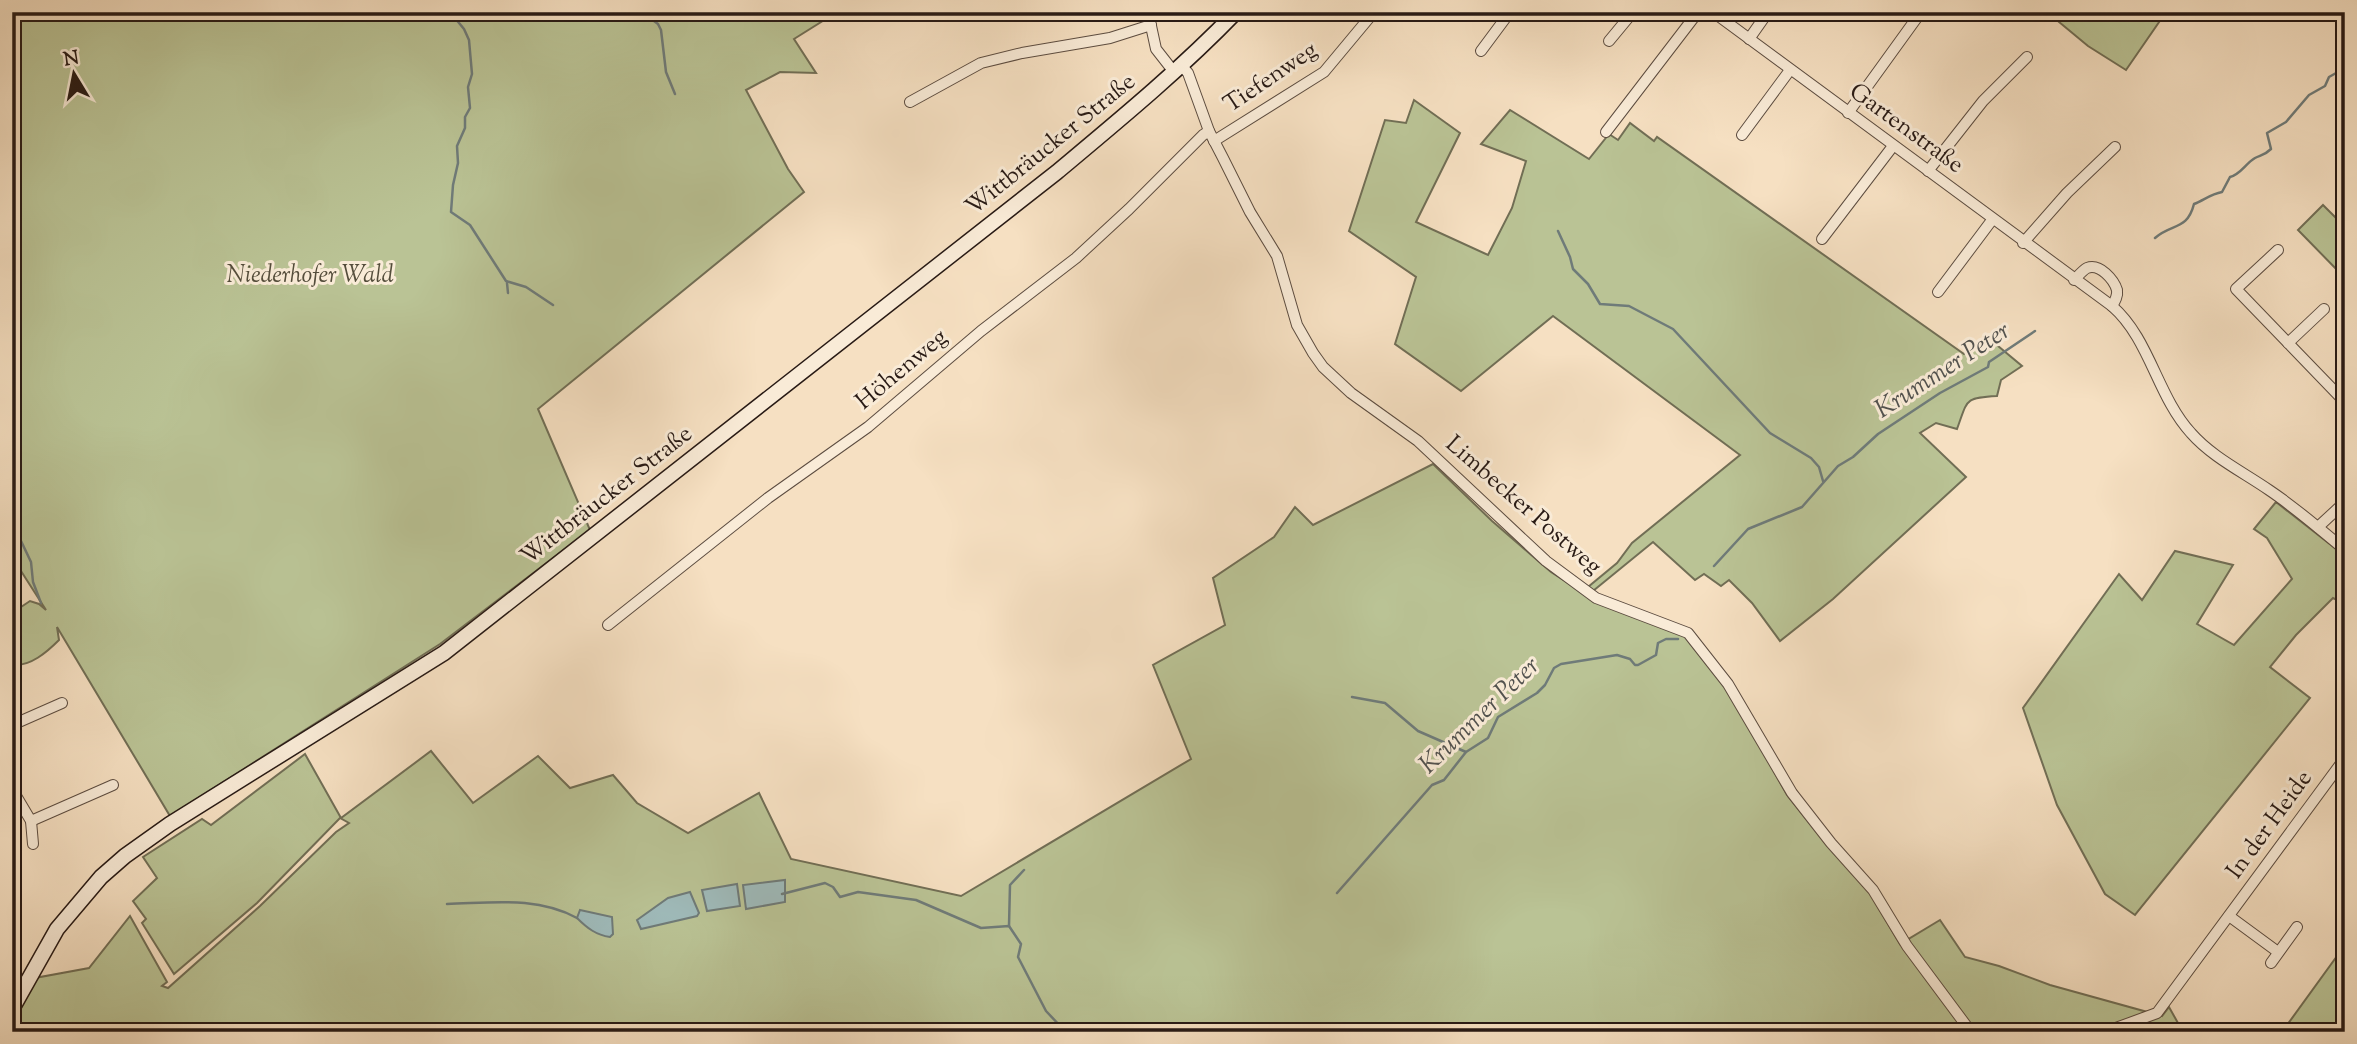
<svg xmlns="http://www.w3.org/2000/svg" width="2357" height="1044" viewBox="0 0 2357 1044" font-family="'Sorts Mill Goudy',serif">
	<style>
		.green { fill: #bac395; stroke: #716e55; stroke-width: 2 }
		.water { fill: #9fbbbb; stroke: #6f7b79; stroke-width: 2 }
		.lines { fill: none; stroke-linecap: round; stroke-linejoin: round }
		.stream { stroke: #6f7b79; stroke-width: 2.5 }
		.street-casing { stroke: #5c4c40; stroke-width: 12 }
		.secondary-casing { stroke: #281a15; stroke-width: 17 }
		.street { stroke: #f9ebd7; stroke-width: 10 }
		.secondary { stroke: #f9ebd7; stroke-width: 14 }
		.labels { text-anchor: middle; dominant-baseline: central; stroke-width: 6; stroke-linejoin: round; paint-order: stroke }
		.street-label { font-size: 24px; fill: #281a15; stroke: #f9ebd7 }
		.park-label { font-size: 24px; font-style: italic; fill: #544d3b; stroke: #f9ebd7 }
		.water-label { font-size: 26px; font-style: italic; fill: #52524f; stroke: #f9ebd7 }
	</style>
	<rect width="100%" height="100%" fill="#f6e0c2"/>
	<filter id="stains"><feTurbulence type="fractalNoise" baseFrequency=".00286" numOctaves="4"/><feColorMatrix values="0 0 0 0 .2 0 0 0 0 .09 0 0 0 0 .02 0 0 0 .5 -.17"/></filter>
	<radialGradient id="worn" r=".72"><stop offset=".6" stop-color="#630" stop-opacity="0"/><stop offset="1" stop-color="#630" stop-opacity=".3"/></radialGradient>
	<g class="green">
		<path d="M12 12H837L794 39 816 73 780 72 746 90 788 169 804 192 538 409 590 530 440 644 170 816 57 627 59 640C47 652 30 667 12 665V613L30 601 39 604 46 610 12 557Z"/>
		<path d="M2047 12H2166L2126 70 2088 46Z"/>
		<path d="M1414 100 1460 133 1416 222 1488 255 1512 208 1526 161 1481 144 1510 110 1589 159 1609 134 1618 140 1630 123 1654 141 1657 137 1964 354 1986 336 2022 366 2001 380 1997 396C1964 398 1968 399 1957 429L1936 423 1920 433 1966 477 1833 599 1780 641 1752 603 1729 580 1721 586 1704 574 1695 580 1653 542 1593 591 1588 587 1617 563 1632 543 1740 455 1553 316 1461 391 1395 344 1416 277 1349 231 1385 120 1406 123Z"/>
		<path d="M2323 205 2345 227V274L2343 276 2298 230Z"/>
		<path d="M1433 464 1492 521 1551 572 1596 601 1688 635 1726 684 1787 795 1828 846 1870 893 1900 944 1940 920 1965 957 1999 966 2050 985 2162 1016 2169 1007 2183 1032H12V1025L35 978 89 968 130 916 167 982 162 986 168 988 260 906 336 832 349 823 340 818 257 903 174 974 142 923 146 919 133 901 157 878 143 857 202 819 211 825 305 754 341 818 431 751 473 803 538 756 570 788 613 775 637 803 688 833 759 793 791 859 961 896 1191 759 1153 665 1225 625 1213 578 1274 537 1295 507 1313 525Z"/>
		<path d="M2276 502 2345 556V604L2333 598 2296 635 2270 667 2310 698 2135 915 2105 894 2057 805 2023 708 2119 574 2142 600 2175 551 2233 565 2197 624 2234 645 2292 579 2267 538 2254 529Z"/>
		<path d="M2345 945V1032H2282Z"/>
	</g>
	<g class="water">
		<path d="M785 880V902L746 909 743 885Z"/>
		<path d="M737 884 740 906 707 911 702 890Z"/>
		<path d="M690 892 699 913 697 916 641 929 637 920 668 898Z"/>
		<path d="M580 910 612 917 613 934 610 937C596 935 587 928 577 918Z"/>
	</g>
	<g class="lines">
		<g class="stream">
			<path d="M450 12 464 29 469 40 472 74 468 87 470 108 465 117V128L457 146 458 163 453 185 451 212 470 225 506 281 526 287 553 305"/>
			<path d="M642 12 658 24 661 30 666 72 675 94"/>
			<path d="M1558 231 1570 257 1573 269 1588 284 1600 304 1629 306 1673 329 1770 433 1811 458 1819 467 1823 481"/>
			<path d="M2155 238C2172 223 2187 231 2194 204 2204 200 2211 194 2222 192L2230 177C2241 174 2245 164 2255 158 2261 155 2265 155 2271 149L2267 133 2286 122 2309 95 2325 86 2329 77 2345 68"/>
			<path d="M507 283 508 293"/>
			<path d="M12 522 31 562 33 582 41 603"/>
			<path d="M1714 566 1748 529 1802 507 1838 466 1853 457 1878 434 1940 393 1988 367 1989 362 2035 331"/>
			<path d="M1352 697 1385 703 1418 731 1466 752"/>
			<path d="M1337 893 1432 785 1444 780 1466 752 1488 738 1498 717 1537 693 1545 685 1554 668 1561 664 1617 655 1630 659 1635 665H1638L1656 655 1658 643 1666 639H1678"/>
			<path d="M782 894 825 883 833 887 840 897 858 892 916 900 981 928 1009 926 1021 944 1018 957 1046 1011 1063 1029 1062 1032"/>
			<path d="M447 904C492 903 536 896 577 918"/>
			<path d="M1009 926 1010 885 1024 870"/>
		</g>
		<g class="street-casing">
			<g id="street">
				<path d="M1148 12 1156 49 1174 72"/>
				<path d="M1713 12 2112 306C2150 339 2157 396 2191 433 2212 457 2243 472 2269 490 2296 508 2320 529 2345 550"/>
				<path d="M1749 39 1768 12"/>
				<path d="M1609 41 1633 12"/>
				<path d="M1481 51 1510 12"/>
				<path d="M1181 65 1188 73 1209 131 1223 158 1250 212 1277 256 1297 325 1313 353 1323 367 1351 393 1418 441 1546 561 1596 598 1688 633 1728 684 1792 793 1831 843 1873 890 1907 946 1971 1032"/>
				<path d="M910 102 981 63 1022 53 1110 38 1151 25"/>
				<path d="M1848 113 1921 12"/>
				<path d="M1606 132 1698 12"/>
				<path d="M1742 135 1790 70"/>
				<path d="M1214 141 1324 72 1374 12"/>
				<path d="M1928 171 1983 101 2027 57"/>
				<path d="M1822 239 1893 146"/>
				<path d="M2023 243 2067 193 2115 147"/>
				<path d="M2278 250 2236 289 2345 402"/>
				<path d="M2074 280C2078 276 2083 270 2087 268 2100 263 2114 280 2117 290 2118 296 2115 301 2112 306"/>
				<path d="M1938 292 1992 220"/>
				<path d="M2288 343 2324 309"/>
				<path d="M2318 527 2345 502"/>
				<path d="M608 625 768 498 868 427 981 331 1076 258 1129 209 1203 135 1209 131"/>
				<path d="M12 725 62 703"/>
				<path d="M12 789 31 821 33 844"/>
				<path d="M31 821 113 785"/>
				<path d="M2229 916 2278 952"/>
				<path d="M2271 963 2297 927"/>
				<path d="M2105 1032 2157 1013 2345 758"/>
			</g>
		</g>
		<g class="secondary-casing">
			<path id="secondary" d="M12 1009 57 929 101 877 125 856 170 824 444 653 1057 172C1118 121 1180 70 1236 12"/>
		</g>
		<use href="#street" class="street"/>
		<use href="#secondary" class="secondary"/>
	</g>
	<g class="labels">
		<g class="street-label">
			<text transform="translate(1271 78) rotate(-34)">Tiefenweg</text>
			<text transform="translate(1906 129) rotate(36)">Gartenstraße</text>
			<text transform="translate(1051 145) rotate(-39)">Wittbräucker Straße</text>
			<text transform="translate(902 370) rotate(-40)">Höhenweg</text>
			<text transform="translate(607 496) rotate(-38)">Wittbräucker Straße</text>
			<text transform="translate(1523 506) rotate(41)">Limbecker Postweg</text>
			<text transform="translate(2270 825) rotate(-54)">In der Heide</text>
		</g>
		<g class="park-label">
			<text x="310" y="276">Niederhofer Wald</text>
		</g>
		<g class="water-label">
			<text transform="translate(1943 371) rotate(-33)">Krummer Peter</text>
			<text transform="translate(1480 716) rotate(-44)">Krummer Peter</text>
		</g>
	</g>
	<rect width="2357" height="1044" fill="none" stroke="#f6e0c2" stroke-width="42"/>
	<rect x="14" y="14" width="2329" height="1016" fill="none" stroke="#281a15" stroke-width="3.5"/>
	<rect x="21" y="21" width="2315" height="1002" fill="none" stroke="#281a15" stroke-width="2"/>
	<g transform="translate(74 74) rotate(350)" stroke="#f9ebd7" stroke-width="5" paint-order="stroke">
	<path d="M0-5L12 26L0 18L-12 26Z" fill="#281a15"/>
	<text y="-10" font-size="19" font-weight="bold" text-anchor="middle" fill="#281a15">N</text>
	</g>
	<rect width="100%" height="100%" filter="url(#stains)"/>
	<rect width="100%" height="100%" fill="url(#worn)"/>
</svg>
